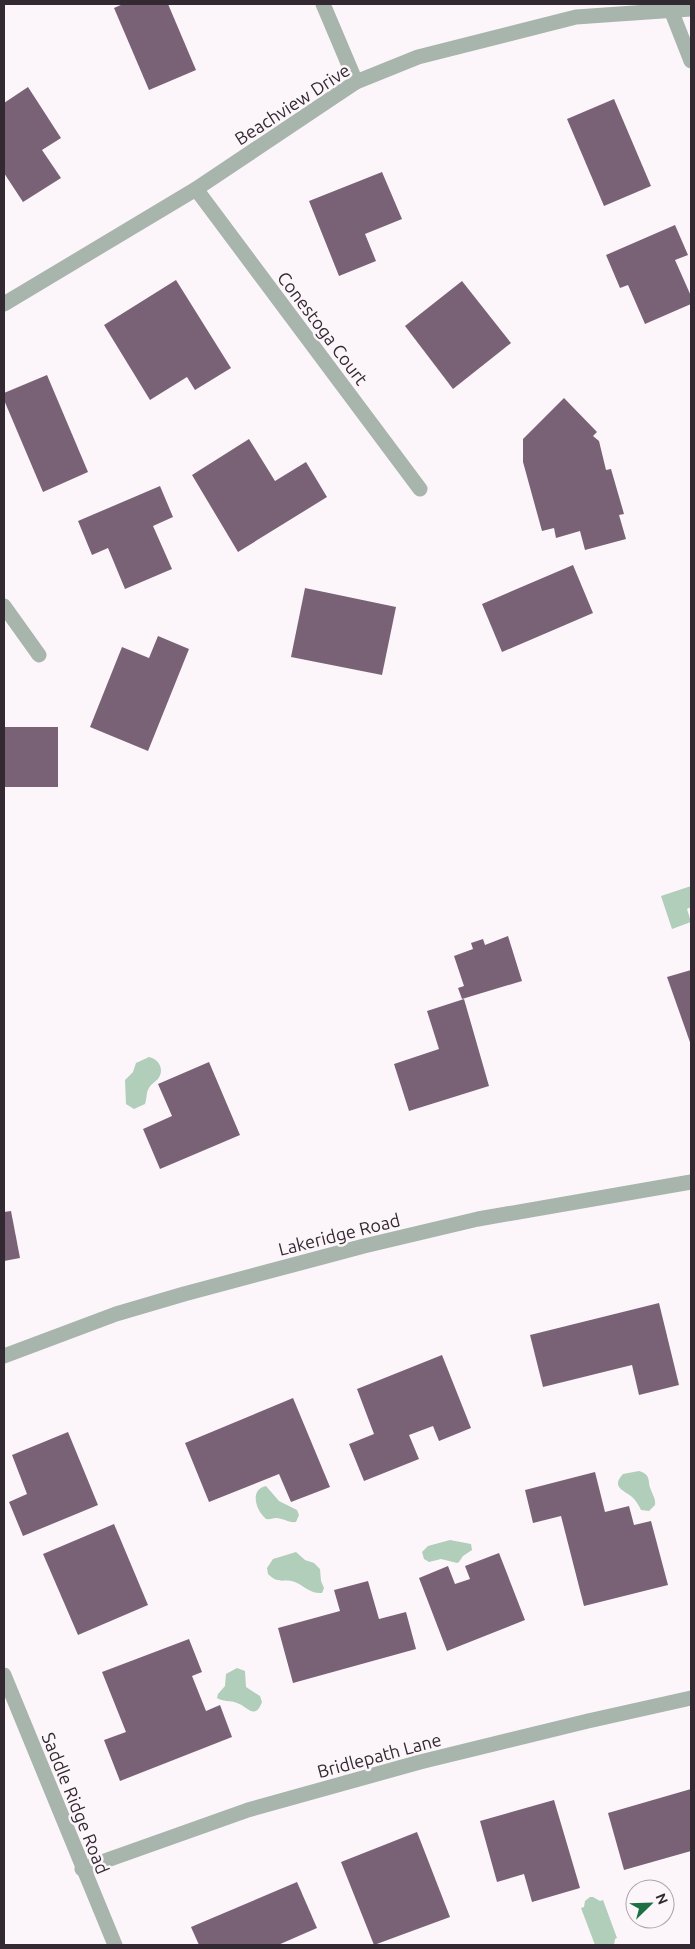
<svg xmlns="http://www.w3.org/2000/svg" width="695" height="1949" viewBox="0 0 695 1949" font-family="Ubuntu,sans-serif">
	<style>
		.water { fill: #b0ceb9 }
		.building { fill: #7a6276 }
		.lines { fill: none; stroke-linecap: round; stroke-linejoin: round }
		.service { stroke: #a8b5ac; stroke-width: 15 }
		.minor { stroke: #a8b5ac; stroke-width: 15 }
		.labels { text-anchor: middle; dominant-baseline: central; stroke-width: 5; stroke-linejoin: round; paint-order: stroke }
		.street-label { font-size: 18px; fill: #332932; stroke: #fcf6fb }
	</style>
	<rect width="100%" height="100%" fill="#fcf6fb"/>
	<g class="water">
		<path d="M691 886V907L687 909 691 922 672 929 661 896Z"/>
		<path d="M149 1057C159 1059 165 1070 158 1079 155 1082 151 1084 149 1088 146 1092 147 1099 145 1104L134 1109 126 1104 125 1080 133 1072 136 1063Z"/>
		<path d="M639 1471C652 1475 647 1481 651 1490 653 1496 656 1499 655 1505L649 1511 641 1510C639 1506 637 1502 634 1499 628 1491 609 1489 623 1474Z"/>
		<path d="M266 1486 279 1501 297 1510 299 1515 296 1522C288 1523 283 1518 276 1518 272 1518 268 1521 265 1518 255 1509 250 1489 266 1486Z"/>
		<path d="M450 1540 471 1544 472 1550 463 1556 459 1562 457 1563 441 1559 429 1562 424 1559 422 1552 428 1546Z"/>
		<path d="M296 1552 305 1560 314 1563 320 1569 321 1581 324 1588 322 1593C311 1594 304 1586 295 1582 283 1578 279 1585 268 1574L267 1568 273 1559Z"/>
		<path d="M237 1668 245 1671 246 1687 260 1696 262 1702C255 1721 247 1706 237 1703 230 1700 223 1702 217 1698L218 1694 225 1686 226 1674Z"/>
		<path d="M590 1897H593L600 1901 603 1900 617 1938 615 1939 614 1945H595L581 1908 584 1907 585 1901Z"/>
	</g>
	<g class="building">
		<path d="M123 4H168L196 70 149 90 114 8Z"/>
		<path d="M28 87 61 138 42 150 61 178 23 202 4 173V103Z"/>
		<path d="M614 99 651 186 604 206 567 119Z"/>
		<path d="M382 172 402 219 365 234 376 261 339 276 309 201Z"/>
		<path d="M675 225 688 255 675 260 691 296V304L645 324 628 285 620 288 606 255Z"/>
		<path d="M176 280 231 368 195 390 187 377 150 400 104 325Z"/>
		<path d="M462 281 511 343 453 389 405 326Z"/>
		<path d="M47 375 88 472 43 492 4 400V393Z"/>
		<path d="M564 398 597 432 593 436 599 441 606 470 611 469 624 514 619 515 626 539 585 550 580 531 556 538 554 528 542 531 523 462V439Z"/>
		<path d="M249 439 275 481 306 462 327 497 238 552 192 475Z"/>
		<path d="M160 486 173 517 153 526 172 569 125 589 108 548 92 555 78 521Z"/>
		<path d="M573 565 593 613 502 652 482 604Z"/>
		<path d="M305 588 396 607 382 675 291 657Z"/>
		<path d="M158 636 189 649 148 751 90 727 122 647 149 658Z"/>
		<rect x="4" y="727" width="54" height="60"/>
		<path d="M508 936 522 981 462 999 458 988 464 986 454 956 473 949 471 943 483 939 485 945Z"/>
		<path d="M691 970V1045L667 977Z"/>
		<path d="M464 999 489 1086 409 1111 394 1064 439 1049 427 1011Z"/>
		<path d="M209 1062 240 1135 160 1169 143 1129 172 1116 158 1084Z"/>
		<path d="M11 1211 20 1258 4 1261V1212Z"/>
		<path d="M659 1303 679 1385 639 1395 632 1365 543 1387 530 1335Z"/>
		<path d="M442 1355 471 1428 439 1441 433 1426 409 1435 419 1459 364 1481 349 1444 374 1434 357 1389Z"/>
		<path d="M293 1398 330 1487 291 1502 279 1474 209 1502 185 1443Z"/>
		<path d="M68 1432 98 1505 23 1536 9 1502 27 1494 12 1455Z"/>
		<path d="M595 1472 605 1512 629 1506 634 1525 651 1521 668 1585 584 1606 561 1516 533 1523 525 1490Z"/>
		<path d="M114 1524 148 1605 78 1635 43 1554Z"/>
		<path d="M499 1553 525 1620 447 1651 419 1578 448 1566 455 1584 470 1579 465 1566Z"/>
		<path d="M368 1581 379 1619 406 1612 416 1649 293 1683 278 1628 340 1611 334 1590Z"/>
		<path d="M189 1639 202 1672 192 1676 206 1711 220 1705 232 1737 120 1781 104 1740 126 1732 102 1672Z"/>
		<path d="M691 1789V1851L624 1870 608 1813Z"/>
		<path d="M554 1800 580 1888 532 1902 524 1874 497 1882 480 1821Z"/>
		<path d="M417 1832 450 1917 374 1945 341 1862Z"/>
		<path d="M297 1882 317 1928 278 1945H199L191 1927Z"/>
	</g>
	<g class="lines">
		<path class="service" d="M323 4 356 82"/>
		<g class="minor">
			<path d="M671 10 691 61"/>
			<path d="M196 189 420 489"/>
			<path d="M4 304 196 189 356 82 418 57 576 17 691 9"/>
			<path d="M4 606 39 655"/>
			<path d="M4 1356 116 1314 184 1294 364 1246 478 1219 691 1182"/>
			<path d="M4 1675 115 1945"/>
			<path d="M82 1869 248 1810 420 1762 588 1721 691 1698"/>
		</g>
	</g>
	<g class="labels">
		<g class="street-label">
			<text transform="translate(292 104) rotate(-33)">Beachview Drive</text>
			<text transform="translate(323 328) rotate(53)">Conestoga Court</text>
			<text transform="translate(339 1234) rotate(-14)">Lakeridge Road</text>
			<text transform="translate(379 1755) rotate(-15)">Bridlepath Lane</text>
			<text transform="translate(76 1803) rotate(68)">Saddle Ridge Road</text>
		</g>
	</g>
	<rect width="695" height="1949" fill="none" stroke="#332932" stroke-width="10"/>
	<g transform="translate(650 1904) rotate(67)"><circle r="24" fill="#fcf6fb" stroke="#aca4ab"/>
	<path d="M0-4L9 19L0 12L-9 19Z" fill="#1c7041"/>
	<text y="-8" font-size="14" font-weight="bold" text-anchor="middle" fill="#332932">N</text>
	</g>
</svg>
